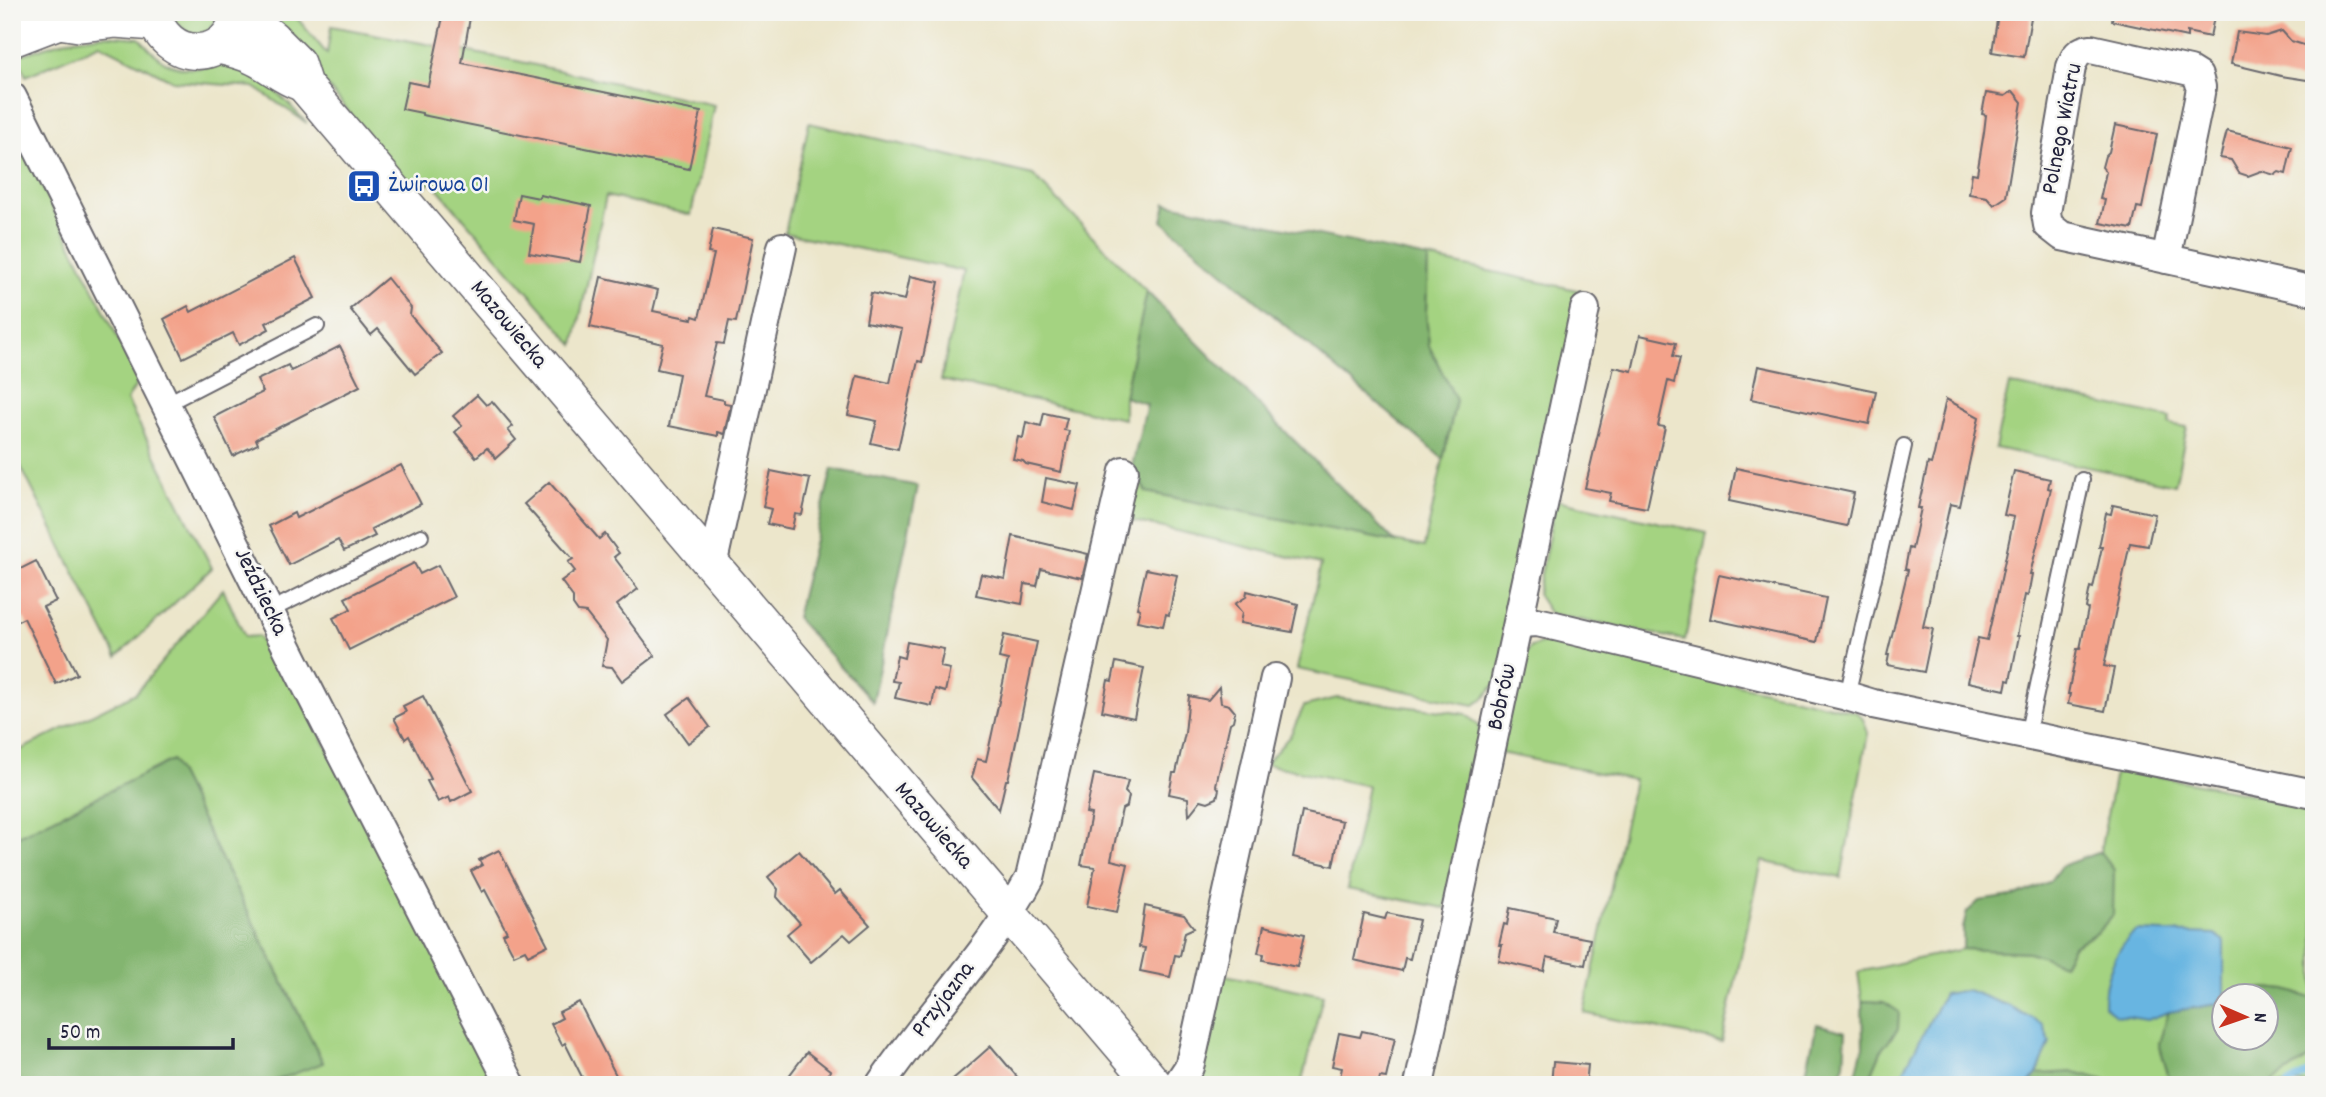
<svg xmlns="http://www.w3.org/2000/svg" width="2326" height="1097" viewBox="0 0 2326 1097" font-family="Dekko,sans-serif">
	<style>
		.green { fill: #a4d381; stroke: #637a5e; stroke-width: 2 }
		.forest { fill: #83b56f; stroke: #526c55; stroke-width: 2; fill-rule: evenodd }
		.water { fill: #67b5e1; stroke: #446c8e; stroke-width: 2 }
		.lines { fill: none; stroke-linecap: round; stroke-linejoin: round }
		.stream { stroke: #67b5e1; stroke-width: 7 }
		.building { fill: #f3a28a }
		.service-casing { stroke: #69676d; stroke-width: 18 }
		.minor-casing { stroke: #69676d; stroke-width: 32 }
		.tertiary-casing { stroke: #69676d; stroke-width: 38 }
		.service { stroke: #fff; stroke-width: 14 }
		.minor { stroke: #fff; stroke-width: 28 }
		.tertiary { stroke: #fff; stroke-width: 35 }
		.labels { text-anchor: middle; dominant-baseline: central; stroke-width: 5; stroke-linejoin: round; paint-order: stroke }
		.street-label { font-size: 24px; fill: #22223b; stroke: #f6f6f2 }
		.transit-label { font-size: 24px; fill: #164399; stroke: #f6f6f2; text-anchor: start }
	</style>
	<rect width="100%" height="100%" fill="#f6f6f2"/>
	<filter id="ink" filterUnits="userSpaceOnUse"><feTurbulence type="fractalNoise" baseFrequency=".0143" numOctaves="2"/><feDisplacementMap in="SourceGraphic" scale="14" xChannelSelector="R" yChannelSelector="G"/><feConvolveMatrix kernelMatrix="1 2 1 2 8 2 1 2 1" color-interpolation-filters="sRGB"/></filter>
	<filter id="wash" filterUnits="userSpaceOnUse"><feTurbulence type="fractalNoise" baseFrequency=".00686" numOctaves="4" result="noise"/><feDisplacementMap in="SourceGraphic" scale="28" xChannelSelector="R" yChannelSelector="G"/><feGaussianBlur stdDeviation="1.57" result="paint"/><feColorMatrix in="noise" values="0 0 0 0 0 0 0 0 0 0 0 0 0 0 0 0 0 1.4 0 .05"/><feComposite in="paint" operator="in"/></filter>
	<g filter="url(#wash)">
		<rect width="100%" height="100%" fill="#ece6cb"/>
		<g class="green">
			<path d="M171 12H220V14C208 44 182 38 171 12Z"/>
			<path d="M265 12H292L327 54 331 26 517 61 714 105 691 215 606 196 574 345 432 182 415 191Z"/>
			<path d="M103 35 139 38C148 46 156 58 167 63 195 77 221 58 246 70 269 81 289 105 307 123L254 87 173 81 100 44 26 76 17 56 67 40Z"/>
			<path d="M809 123 1033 175 1147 292 1124 397V419L941 380 964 271 785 233Z"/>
			<path d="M12 126 139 380 127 400 212 568 117 657 14 453 12 454Z"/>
			<path d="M1428 258 1582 291 1498 681 1485 697 1474 705 1297 669 1321 564 1120 518 1132 466 1146 492 1424 547 1456 401 1429 346 1426 312Z"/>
			<path d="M2009 384 2170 418 2169 424 2187 427 2175 485 1995 448Z"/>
			<path d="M1556 500 1707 533 1685 640 1550 614 1537 594Z"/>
			<path d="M223 589 245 637 258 636 266 650 276 648 501 1085H264L323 1062 172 760 12 839V754L136 693Z"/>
			<path d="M1549 641 1856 712 1863 719 1868 733 1841 878 1762 861 1722 1042 1584 1013 1634 780 1500 753 1521 659 1531 647Z"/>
			<path d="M1337 698 1466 714 1478 725 1483 742 1445 908 1347 889 1368 786 1265 764 1290 736 1304 706Z"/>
			<path d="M2116 768 2302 804 2314 814V999L2286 990 2266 988 2224 994 2159 1043 2171 1085H2110L2105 1080 2037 1074 2028 1085H1867L1882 1049 1898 1029 1884 1002 1862 1001 1858 972 1963 949 2029 952 2064 963 2073 946 2097 933 2114 870 2100 852Z"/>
			<path d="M1220 974 1323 995 1301 1085H1197Z"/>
			<path d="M2314 1055V1083L2267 1085Z"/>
		</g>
		<g class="forest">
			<path d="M1166 203 1428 258 1426 312 1429 346 1456 400 1443 459 1162 221Z"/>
			<path d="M1147 292 1395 542 1146 492 1132 466 1147 404 1124 397Z"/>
			<path d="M832 469 918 486 873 702 796 618Z"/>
			<path d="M172 760 323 1063 264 1085H12V839Z"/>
			<path d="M2100 852 2114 870 2113 915 2097 933 2073 946 2063 964 2029 952 1963 949V928L1967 912 1979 901 2018 895 2049 882 2061 866Z"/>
			<path d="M2266 988 2286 990 2314 999V1055L2267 1085H2171L2159 1043 2169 1011 2217 1004 2224 994ZM2224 996H2266V1038H2224Z"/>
			<path d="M1862 1001 1884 1002 1899 1012 1898 1029 1882 1049 1867 1085H1853L1863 1047Z"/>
			<path d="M1817 1024 1846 1032 1844 1064 1836 1085H1803Z"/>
			<path d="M2074 1072 2105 1080 2110 1085H2028L2037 1074Z"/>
		</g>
		<g class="water">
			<path d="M2137 931 2215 934 2224 941V994L2217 1004 2169 1012 2147 1020 2116 1015 2104 1006C2103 981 2116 945 2137 931Z"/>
			<path d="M1967 990 2009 1006 2043 1024 2050 1043 2037 1074 2028 1085H1896L1944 994Z"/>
		</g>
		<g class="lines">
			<path class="stream" d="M2288 1085 2314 1069"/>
		</g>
		<g id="blocks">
			<g class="building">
				<path d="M444 12H471L462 63 701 112 689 169 422 115V113L402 109 408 82 428 86Z"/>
				<path d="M2004 12H2032L2024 57 1992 52 1998 14 2003 15Z"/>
				<path d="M2113 12H2215L2210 37 2187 32V37L2112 21Z"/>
				<path d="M2282 31 2291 41 2314 48V81L2281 76 2231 64 2237 32 2266 36Z"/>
				<path d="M2013 91 2022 102 2016 137 2006 197 1994 205 1987 197 1969 194 1972 173 1977 174 1984 132 1986 115 1982 114 1986 93 2005 96Z"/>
				<path d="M2115 125 2157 134 2142 208 2137 207 2132 229 2100 223 2105 200 2100 199 2106 172 2102 167 2105 156 2109 152Z"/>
				<path d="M2227 131 2292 147 2286 174 2279 172 2275 175 2261 171 2248 176 2239 173 2231 160 2220 158Z"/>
				<path d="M519 194 539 198 540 195 591 206 580 262 529 253 534 224 514 220Z"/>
				<path d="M713 229 753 238 736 322 729 321 724 344 717 343 704 396 724 400V403L731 404 724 434 718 432V436L669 426 679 374 657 369 663 344 590 327 601 277 658 290 653 311 692 319 693 316 699 318 714 254 708 253Z"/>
				<path d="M295 258 315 298 266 323 269 329 239 345 233 333 183 358 164 319 188 306 191 312Z"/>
				<path d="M910 276 939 282 922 362 918 361 898 449 871 443 877 421 848 415 857 376 890 383 902 329 866 322 871 293 905 300Z"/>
				<path d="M387 278 411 308 410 315 442 353 415 374 378 329 371 335 350 309Z"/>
				<path d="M1640 335 1676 343 1673 356 1680 358 1674 383 1668 381 1658 426 1665 427 1647 508 1609 501 1611 493 1585 488 1614 367 1632 371Z"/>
				<path d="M340 346 360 386 256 439 258 444 233 456 214 417 263 392 257 380 288 365 291 371Z"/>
				<path d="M1758 366 1876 391 1869 424 1751 399Z"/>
				<path d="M477 395 486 405 492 401 513 426 508 430 516 440 496 458 487 448 476 457 455 432 462 426 453 416Z"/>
				<path d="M1946 399 1979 417 1960 506 1950 504 1923 627 1933 629 1924 672 1887 665 1889 655H1887L1908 570 1905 569 1909 548 1912 549 1921 508H1918L1928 463 1931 464 1934 454Z"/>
				<path d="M1044 413 1067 418 1064 430 1069 431 1061 472 1026 464 1023 461 1013 459 1018 437 1023 438 1026 422 1041 426Z"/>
				<path d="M401 465 421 504 371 529 375 536 344 551 338 540 289 565 269 526 294 513 296 518Z"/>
				<path d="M1736 468 1854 493 1847 526 1729 501Z"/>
				<path d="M771 471 810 479 802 515 795 514 792 529 767 524 771 509 763 507Z"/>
				<path d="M2014 471 2050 479 2048 488 2051 489 2030 574H2032L2028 596 2025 595 2017 636H2019L2010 681 2007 680 2005 690 1968 682 1978 638 1987 640 2001 579 2014 517 2004 515Z"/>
				<path d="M1046 478 1080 485 1074 510 1042 502Z"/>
				<path d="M549 482 599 539 605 534 619 553 614 557 638 589 617 605 655 656 622 681 612 667 602 666 607 640 586 613 578 612 573 605V597L561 581 575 571 568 562 573 559 524 504Z"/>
				<path d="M2113 505 2155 514 2148 546 2130 543 2104 666 2114 668 2105 711 2068 704 2070 694H2068L2077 649H2080L2088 609 2086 608 2088 597 2090 587 2093 588 2102 547H2099L2106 513 2111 514Z"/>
				<path d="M1013 536 1088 554 1082 578 1041 569 1037 586 1025 584 1022 604 976 595 981 574 1005 579Z"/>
				<path d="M36 561 56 601 43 607 77 674 56 684 24 618 12 624V573Z"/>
				<path d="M414 563 420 574 438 565 454 597 349 650 333 618 351 609 345 598Z"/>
				<path d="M1146 569 1177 575 1169 615 1166 614 1163 626 1137 621 1140 609 1137 608Z"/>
				<path d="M1719 575 1826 598 1817 642 1710 619Z"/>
				<path d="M1247 591 1298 604 1292 632 1240 623 1242 613 1235 604 1246 597Z"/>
				<path d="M1004 635 1037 642 1008 780H1006L999 810 972 778 977 759 986 761 1008 660 999 658Z"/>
				<path d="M907 642 944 649 940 667 950 669 945 692 935 689 932 706 895 698 899 682 892 681 897 656 904 658Z"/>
				<path d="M1116 662 1144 668 1134 718 1102 711 1108 680 1112 681Z"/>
				<path d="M1219 687 1221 703 1229 705 1235 712 1233 721 1230 723 1216 785 1219 789 1217 798 1208 802 1201 800 1189 815 1188 798 1169 794 1173 773H1176L1185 733 1189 696 1208 700Z"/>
				<path d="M423 696 472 791 451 802 449 797 438 802 427 781 431 779 409 736 405 739 394 718 406 712 403 706Z"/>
				<path d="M689 698 710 727 688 743 667 714Z"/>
				<path d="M1094 774 1128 781 1125 792 1129 796 1127 806 1122 809 1111 860 1128 864 1117 912 1087 906 1095 867 1081 865 1091 814 1086 813Z"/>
				<path d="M1302 812 1342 821 1333 866 1293 857Z"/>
				<path d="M499 850 548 945 528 955 525 950 514 955 503 934 507 932 485 890 482 892 471 871 482 865 479 860Z"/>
				<path d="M799 851 835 894 840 890 870 925 851 941 844 934 811 962 787 934 800 923 777 897 778 889 768 877Z"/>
				<path d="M1145 906 1184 915 1194 928 1185 932 1180 956 1175 955 1170 977 1140 971 1145 948 1139 947Z"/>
				<path d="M1510 908 1556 918 1553 932 1590 939 1585 965 1547 957 1544 971 1499 961 1502 945H1499L1504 924 1507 925Z"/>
				<path d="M1387 913 1419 920 1410 959 1405 958 1402 971 1354 960 1364 914 1385 919Z"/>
				<path d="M1264 926 1304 935 1297 967 1263 960 1264 954 1258 953Z"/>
				<path d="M579 1002 594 1032 621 1085H586L565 1043 562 1045 551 1024 562 1018 559 1012Z"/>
				<path d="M1362 1031 1395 1038 1386 1078 1380 1077 1378 1085H1354L1339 1082 1342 1068 1332 1066 1339 1033 1360 1037Z"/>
				<path d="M991 1046 1024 1085H946L974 1061Z"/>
				<path d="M807 1052 831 1071 820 1085H782Z"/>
				<path d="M1553 1062 1588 1065 1586 1085H1551Z"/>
			</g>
		</g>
	</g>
	<g filter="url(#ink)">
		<use href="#blocks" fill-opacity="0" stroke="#69676d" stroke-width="2"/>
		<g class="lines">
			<g class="service-casing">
				<g id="service">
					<path d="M166 404 317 326"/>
					<path d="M269 611 421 536"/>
					<path d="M1847 696 1904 446"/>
					<path d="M2027 736 2082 480"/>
				</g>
			</g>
			<g class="minor-casing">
				<g id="minor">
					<path d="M12 97 304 681 511 1085"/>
					<path d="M2166 259 2199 99 2201 87 2198 76 2190 71 2091 49C2078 50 2075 56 2071 67L2046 213 2048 225 2062 236 2314 291"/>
					<path d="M712 566 782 247"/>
					<path d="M1519 623 1537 622 1555 626 1847 696 1873 704 2314 794"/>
					<path d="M880 1085C928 1014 990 952 1030 878L1124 471"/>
					<path d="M1177 1085 1189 1067 1194 1047 1275 678"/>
					<path d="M1419 1085 1585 309"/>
				</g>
			</g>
			<g class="tertiary-casing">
				<g id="tertiary">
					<path d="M153 12C163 64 232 65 238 12"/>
					<path d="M239 12 273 39 297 63 304 85 1155 1085"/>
					<path d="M59 21 79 24 115 20 156 23"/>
					<path d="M12 39 59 21 69 12"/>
					<path d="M218 46C232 49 244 52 256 58 272 66 284 77 301 83"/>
				</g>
			</g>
			<use href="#service" class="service"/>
			<use href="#minor" class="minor"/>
			<use href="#tertiary" class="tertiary"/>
		</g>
	</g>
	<defs>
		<g id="bus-square" transform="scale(1.75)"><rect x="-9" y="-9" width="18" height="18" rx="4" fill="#1a4fb4" stroke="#f6f6f2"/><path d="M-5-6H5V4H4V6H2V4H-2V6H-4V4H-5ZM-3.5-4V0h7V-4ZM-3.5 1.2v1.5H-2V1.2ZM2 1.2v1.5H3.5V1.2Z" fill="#fff"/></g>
	</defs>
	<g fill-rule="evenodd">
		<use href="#bus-square" x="364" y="186"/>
	</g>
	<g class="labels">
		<g class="street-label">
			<text transform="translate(2063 129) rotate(-79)">Polnego Wiatru</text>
			<text transform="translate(508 325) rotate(50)">Mazowiecka</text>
			<text transform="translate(260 592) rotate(64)">Jeździecka</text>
			<text transform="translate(1503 697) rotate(-78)">Bobrów</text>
			<text transform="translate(933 826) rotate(49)">Mazowiecka</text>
			<text transform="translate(944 1000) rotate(-53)">Przyjazna</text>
		</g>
		<g class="transit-label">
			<text x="388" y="186">Żwirowa 01</text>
		</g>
	</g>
	<rect width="2326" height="1097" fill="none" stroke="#f6f6f2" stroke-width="42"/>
	<g transform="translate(2245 1017) rotate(92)"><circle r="33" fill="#f6f6f2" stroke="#a1a1a9" stroke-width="2"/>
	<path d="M0-5L12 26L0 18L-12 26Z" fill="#c8321e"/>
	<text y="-10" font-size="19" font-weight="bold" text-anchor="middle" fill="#22223b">N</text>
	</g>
	<path d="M49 1038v10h184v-10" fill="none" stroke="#22223b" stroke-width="3.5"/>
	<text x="60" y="1038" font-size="21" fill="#22223b" stroke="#f6f6f2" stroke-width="5" paint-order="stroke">50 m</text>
</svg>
